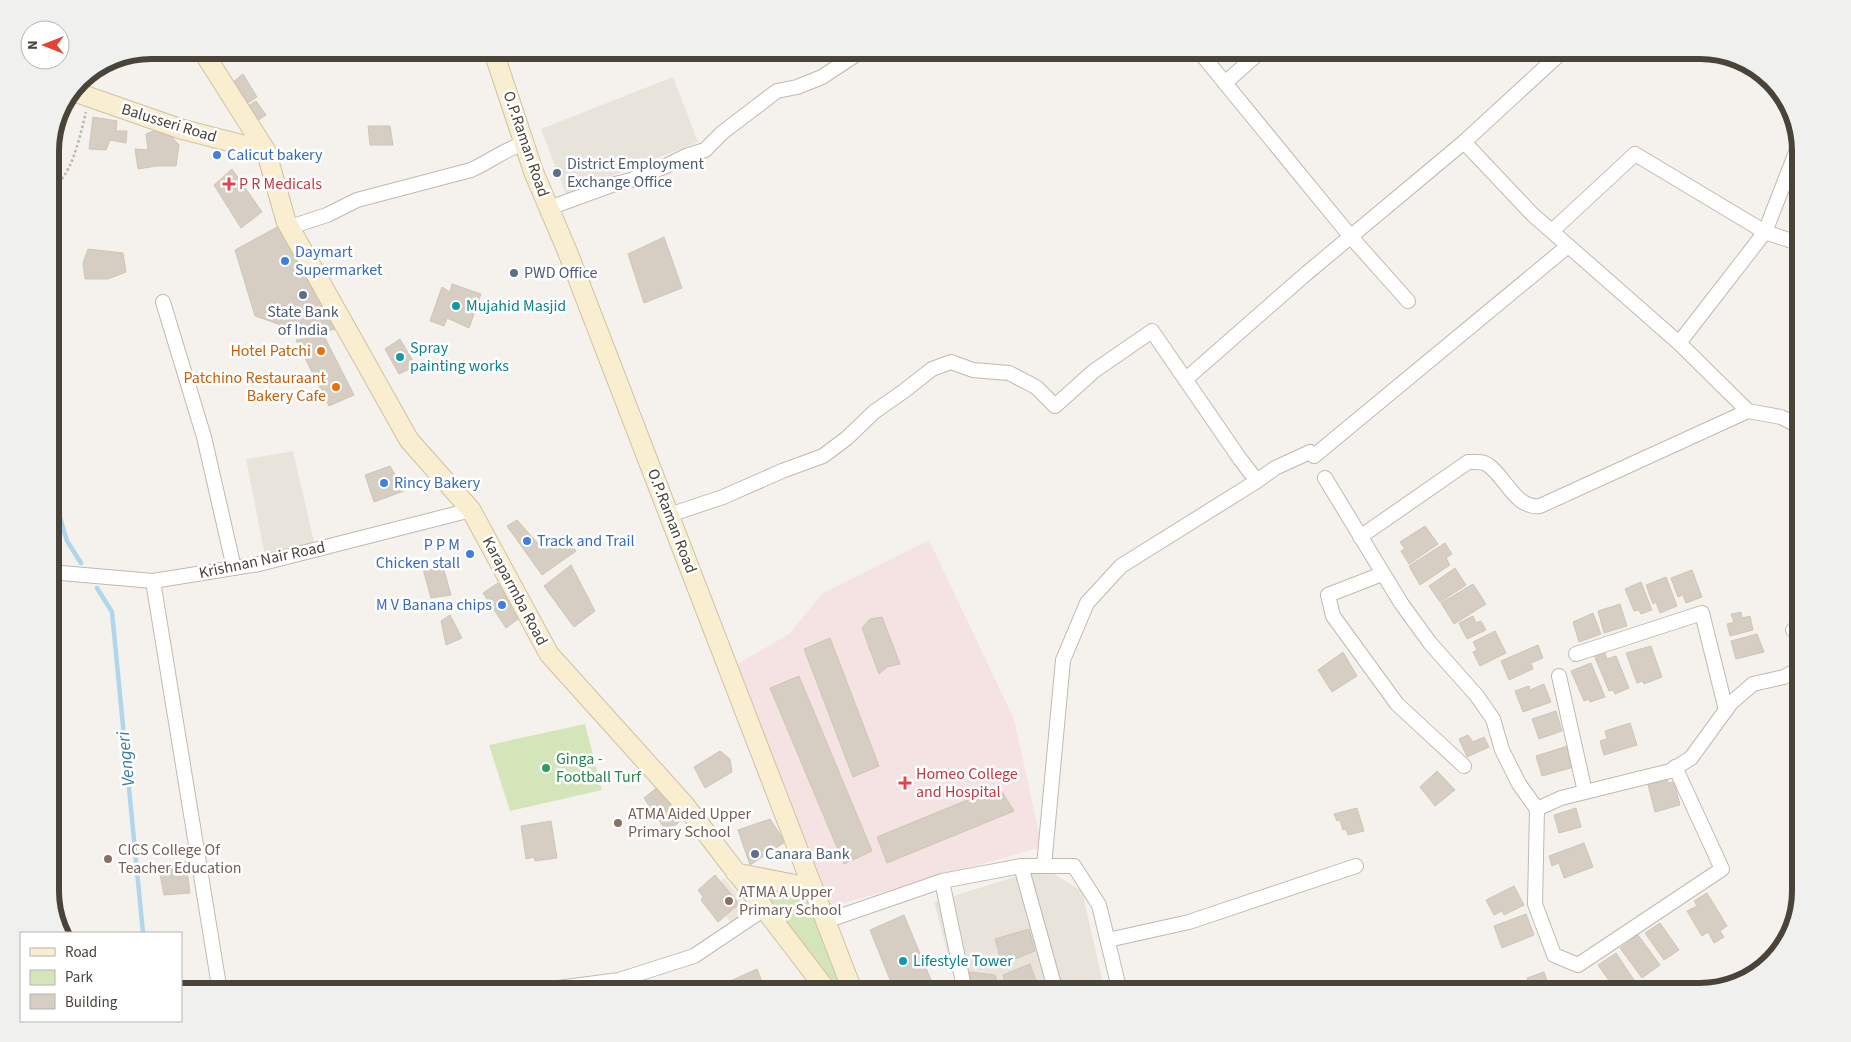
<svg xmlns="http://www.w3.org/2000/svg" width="1851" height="1042" viewBox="0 0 1851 1042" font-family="'Source Sans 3',sans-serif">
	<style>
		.residential { fill: #e8e3db }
		.education { fill: #ece6d8 }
		.medical { fill: #f4e3e2 }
		.green { fill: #d4e5ba }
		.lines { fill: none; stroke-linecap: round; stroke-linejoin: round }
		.stream { stroke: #b0d6eb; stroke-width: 4.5 }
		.building { fill: #d6cdc3; stroke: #d0c5b7 }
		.street-casing { stroke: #c0b9b0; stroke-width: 16 }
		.secondary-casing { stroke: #d0c1a1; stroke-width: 21 }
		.path { stroke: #c0b4a2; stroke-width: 2.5; stroke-dasharray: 2.5 2.5; stroke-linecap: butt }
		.street { stroke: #fff; stroke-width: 14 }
		.secondary { stroke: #faeed1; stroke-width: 19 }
		.shop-dot { fill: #3f7fe0; stroke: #fff; stroke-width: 2 }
		.service-dot { fill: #5c6f8a; stroke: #fff; stroke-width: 2 }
		.health-dot { fill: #e0444e; stroke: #fff; stroke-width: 2 }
		.culture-dot { fill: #0f9aa8; stroke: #fff; stroke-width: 2 }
		.food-dot { fill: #e8710a; stroke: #fff; stroke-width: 2 }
		.leisure-dot { fill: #2e9e5b; stroke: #fff; stroke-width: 2 }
		.education-dot { fill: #8d6e63; stroke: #fff; stroke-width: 2 }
		.labels { text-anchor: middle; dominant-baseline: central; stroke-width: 5; stroke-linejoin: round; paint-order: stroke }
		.street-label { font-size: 16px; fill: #49433a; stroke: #fff }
		.shop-label { font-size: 16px; fill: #366cbe; stroke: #fff; text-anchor: start }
		.service-label { font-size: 16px; fill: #4e5e75; stroke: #fff; text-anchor: start }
		.health-label { font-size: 16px; fill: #be3a42; stroke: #fff; text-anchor: start }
		.culture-label { font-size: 16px; fill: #0d838f; stroke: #fff; text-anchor: start }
		.food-label { font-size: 16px; fill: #c56008; stroke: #fff; text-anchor: end }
		.leisure-label { font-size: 16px; fill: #27864d; stroke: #fff; text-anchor: start }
		.education-label { font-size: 16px; fill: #785e54; stroke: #fff; text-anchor: start }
		.water-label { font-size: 18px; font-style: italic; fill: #3a7da4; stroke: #fff }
		.rim { fill: none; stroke: #49433a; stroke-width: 6 }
	</style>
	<rect width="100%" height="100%" fill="#f5f2ed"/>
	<g class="residential">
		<path d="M673 77 698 142 566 194 541 129Z"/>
		<path d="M293 451 314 542 265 556 246 459Z"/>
		<path d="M1044 868 1082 891 1105 992H958L934 902Z"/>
	</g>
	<path class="education" d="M724 878 749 909 733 926 710 894Z"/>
	<path class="medical" d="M929 540 1014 719 1042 847 830 907 736 665 789 634 823 593Z"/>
	<g class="green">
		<path d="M585 724 602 790 510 811 489 745Z"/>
		<path d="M746 879 813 888 849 992H829Z"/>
	</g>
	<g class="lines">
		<g class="stream">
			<path d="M50 484 67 541 81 563"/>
			<path d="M97 588 112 612 143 933"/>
		</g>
	</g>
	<g class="building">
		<path d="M243 74 257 97 245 105 232 83Z"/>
		<path d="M256 101 266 115 254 123 245 108Z"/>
		<path d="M93 117 117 121 116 131H127L126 143 110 140 106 150 89 149Z"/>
		<path d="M368 126H390L393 145H370Z"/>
		<path d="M163 127 179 145 176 166H156L138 169 135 149 148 150 146 134Z"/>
		<path d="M232 169 262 212 241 228 214 185Z"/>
		<path d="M279 226 336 329 307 334 255 316 235 250Z"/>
		<path d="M664 237 682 288 644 303 628 254Z"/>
		<path d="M88 249 123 253 126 272 108 279H85L83 263Z"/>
		<path d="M452 284 481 294 469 328 447 318 444 326 430 321 442 287 450 292Z"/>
		<path d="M324 336 354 395 329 406 296 340Z"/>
		<path d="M400 339 416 366 399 374 385 349Z"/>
		<path d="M390 466 404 491 374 502 365 475Z"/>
		<path d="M517 520 541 547 564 535 576 551 542 575 507 526Z"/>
		<path d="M1425 526 1438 544 1409 564 1401 551 1405 549 1400 542Z"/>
		<path d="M1445 543 1452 554 1446 558 1450 565 1420 585 1409 566Z"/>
		<path d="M442 563 451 595 431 598 423 569Z"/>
		<path d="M571 565 595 611 574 627 544 586Z"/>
		<path d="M1455 568 1466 585 1440 602 1429 586Z"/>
		<path d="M1692 570 1702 597 1686 603 1683 595 1678 597 1671 578Z"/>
		<path d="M1666 577 1677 606 1660 613 1656 602 1653 604 1646 585Z"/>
		<path d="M1641 582 1652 610 1641 614 1639 610 1634 611 1625 589Z"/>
		<path d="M498 583 521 617 506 628 483 593Z"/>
		<path d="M1473 584 1486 604 1454 624 1441 603Z"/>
		<path d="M1620 604 1627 626 1604 633 1598 611Z"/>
		<path d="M1741 612 1742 618 1750 616 1753 630 1730 636 1727 624 1734 622 1731 614Z"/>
		<path d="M1593 613 1601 634 1579 642 1573 622Z"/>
		<path d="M450 615 462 638 446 645 441 621Z"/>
		<path d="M1473 616 1476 623 1481 621 1486 630 1467 639 1459 623Z"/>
		<path d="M882 617 900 664 887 667 879 674 862 628 870 619Z"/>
		<path d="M1495 631 1506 653 1480 666 1473 652 1477 650 1473 642Z"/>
		<path d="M1757 634 1764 652 1736 659 1731 641Z"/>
		<path d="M830 638 879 766 853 777 804 649Z"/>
		<path d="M1538 645 1543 658 1531 663 1533 669 1509 680 1501 661Z"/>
		<path d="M1651 646 1662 677 1644 684 1643 681 1637 683 1626 653Z"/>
		<path d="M1604 651 1607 659 1616 656 1629 688 1615 694 1613 690 1609 691 1594 655Z"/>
		<path d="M1343 652 1357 676 1332 692 1318 670Z"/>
		<path d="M1591 663 1605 697 1590 702 1589 699 1584 701 1571 671Z"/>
		<path d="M799 676 872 851 844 864 770 688Z"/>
		<path d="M1544 684 1551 702 1523 712 1515 691 1529 686 1530 690Z"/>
		<path d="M1556 711 1562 731 1539 739 1532 719Z"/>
		<path d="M1630 723 1637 745 1604 755 1600 741 1607 739 1605 731Z"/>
		<path d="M1468 735 1473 742 1484 737 1489 747 1467 757 1459 739Z"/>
		<path d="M1568 746 1574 767 1542 776 1536 756Z"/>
		<path d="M720 751 730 759 732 772 705 788 694 767Z"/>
		<path d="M1437 771 1455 790 1435 806 1420 787Z"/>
		<path d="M1666 776 1668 783 1674 782 1680 805 1655 812 1647 781Z"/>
		<path d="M659 786 684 818 667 832 644 798Z"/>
		<path d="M999 787 1014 811 887 863 877 837Z"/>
		<path d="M1357 808 1364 831 1348 835 1346 829 1343 830 1340 820 1337 821 1334 814Z"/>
		<path d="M1576 808 1581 827 1559 833 1554 815Z"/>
		<path d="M770 819 785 842 750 865 738 830Z"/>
		<path d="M551 821 557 858 535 861 534 857 526 859 521 826Z"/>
		<path d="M1584 843 1593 867 1564 878 1559 863 1552 866 1549 856Z"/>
		<path d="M186 862 190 893 164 895 159 869Z"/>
		<path d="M715 875 739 904 718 922 701 900 703 897 698 890Z"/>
		<path d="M1514 886 1524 905 1504 915 1502 911 1494 915 1486 900Z"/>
		<path d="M1707 893 1727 926 1720 931 1724 937 1714 943 1708 932 1702 936 1687 911 1697 906 1694 901Z"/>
		<path d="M1526 914 1534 935 1502 948 1494 926Z"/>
		<path d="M904 915 936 992H895L870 930Z"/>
		<path d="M1660 923 1679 950 1664 960 1645 933Z"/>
		<path d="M1029 929 1035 951 1002 964 995 939Z"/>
		<path d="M1638 935 1660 965 1642 978 1620 948Z"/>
		<path d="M1616 953 1636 983 1623 992H1617L1598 965Z"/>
		<path d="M1030 964 1040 992H1008L1003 975Z"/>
		<path d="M757 969 766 992H721L719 986Z"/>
		<path d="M969 972 995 975 1000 992H973Z"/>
		<path d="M1544 972 1550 989 1541 992H1532L1527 978Z"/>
	</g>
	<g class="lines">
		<g class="street-casing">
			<g id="street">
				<path d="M1198 50 1351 237 1408 301"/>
				<path d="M1225 83 1262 50"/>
				<path d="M1464 142 1532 214 1679 343 1748 411 1781 417 1793 423 1801 435"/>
				<path d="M549 208 612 185 631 180 666 166 686 156 705 150 723 132 777 91 797 87 822 77 863 50"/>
				<path d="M290 227 327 215 357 200 471 170C491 161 503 150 525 143"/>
				<path d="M1552 231 1635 154 1765 232 1800 142"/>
				<path d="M163 302 204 437 234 568"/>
				<path d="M1679 343 1765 232 1801 244"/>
				<path d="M1186 379 1307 273 1464 142 1564 50"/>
				<path d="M1325 478 1401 603 1430 643 1477 696 1493 719 1502 750 1519 784 1537 809 1561 798 1670 771 1691 758 1731 703 1753 684 1784 677 1801 668"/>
				<path d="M669 515 723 497 782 471 823 456 847 438 874 412 904 391 932 369 951 362 973 370 1009 373 1036 387 1055 406 1094 371 1152 331 1240 459 1257 481 1275 468 1310 452 1314 456 1568 246"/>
				<path d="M1360 537 1468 462C1475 462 1483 461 1488 465 1506 477 1515 509 1540 506L1748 411"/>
				<path d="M50 572 153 581 259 564 471 510"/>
				<path d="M1382 574 1328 595 1333 616 1397 704 1464 766"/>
				<path d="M153 581 220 992"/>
				<path d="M1793 630 1801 632"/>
				<path d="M1576 654 1702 613 1726 710"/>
				<path d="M1559 676 1585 792"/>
				<path d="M1537 809 1535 904 1554 955 1578 965 1722 869 1675 767"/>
				<path d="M1021 866 1056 992"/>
				<path d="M1044 866 1063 660 1087 603 1121 566 1257 481"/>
				<path d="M942 881 965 992"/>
				<path d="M826 921 942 881 1021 866H1074L1099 905 1120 992"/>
				<path d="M1108 940 1189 922 1356 866"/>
				<path d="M528 992 619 980 694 956 764 909"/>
			</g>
		</g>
		<g class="secondary-casing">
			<g id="secondary">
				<path d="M202 50 266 151 286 221 409 440 471 510 549 654 684 804 828 992"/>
				<path d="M493 50 534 173 568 253 853 992"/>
				<path d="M72 91 181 129 266 151"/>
				<path d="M736 873 813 888"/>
			</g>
		</g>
		<path class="path" d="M50 188C53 186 58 184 60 181 74 166 81 132 86 112"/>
		<use href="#street" class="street"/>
		<use href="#secondary" class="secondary"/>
	</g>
	<g class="shop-dot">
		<circle cx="217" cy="155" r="5"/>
		<circle cx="285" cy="261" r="5"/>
		<circle cx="384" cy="483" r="5"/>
		<circle cx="527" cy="541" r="5"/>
		<circle cx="470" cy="554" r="5"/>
		<circle cx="502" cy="605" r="5"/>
	</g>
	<g class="service-dot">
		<circle cx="557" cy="173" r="5"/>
		<circle cx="514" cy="273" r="5"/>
		<circle cx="303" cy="295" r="5"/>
		<circle cx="755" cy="854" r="5"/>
	</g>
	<g class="health-dot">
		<path d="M226.5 176.5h5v5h5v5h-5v5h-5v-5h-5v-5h5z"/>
		<path d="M902.5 775.5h5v5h5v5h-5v5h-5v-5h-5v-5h5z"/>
	</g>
	<g class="culture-dot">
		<circle cx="456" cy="306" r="5"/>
		<circle cx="400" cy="357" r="5"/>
		<circle cx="903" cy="961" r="5"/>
	</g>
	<g class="food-dot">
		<circle cx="321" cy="351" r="5"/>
		<circle cx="336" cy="387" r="5"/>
	</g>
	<circle class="leisure-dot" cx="546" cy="768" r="5"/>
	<g class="education-dot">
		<circle cx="618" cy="823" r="5"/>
		<circle cx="108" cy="859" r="5"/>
		<circle cx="729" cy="901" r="5"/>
	</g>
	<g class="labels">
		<g class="street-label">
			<text transform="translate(169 123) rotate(17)">Balusseri Road</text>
			<text transform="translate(526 144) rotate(71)">O.P.Raman Road</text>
			<text transform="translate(672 521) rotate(69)">O.P.Raman Road</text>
			<text transform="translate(262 560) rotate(-12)">Krishnan Nair Road</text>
			<text transform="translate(515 591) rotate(62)">Karaparmba Road</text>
		</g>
		<g class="shop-label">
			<text x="227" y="155">Calicut bakery</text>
			<text x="295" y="252">Daymart<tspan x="295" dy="18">Supermarket</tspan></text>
			<text x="394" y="483">Rincy Bakery</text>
			<text x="537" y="541">Track and Trail</text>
			<text x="460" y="545" text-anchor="end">P P M<tspan x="460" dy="18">Chicken stall</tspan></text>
			<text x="492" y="605" text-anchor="end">M V Banana chips</text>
		</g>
		<g class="service-label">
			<text x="567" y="164">District Employment<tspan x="567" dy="18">Exchange Office</tspan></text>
			<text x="524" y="273">PWD Office</text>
			<text x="303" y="312" text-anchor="middle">State Bank<tspan x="303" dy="18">of India</tspan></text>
			<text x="765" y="854">Canara Bank</text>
		</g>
		<g class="health-label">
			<text x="239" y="184">P R Medicals</text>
			<text x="916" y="774">Homeo College<tspan x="916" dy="18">and Hospital</tspan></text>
		</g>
		<g class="culture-label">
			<text x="466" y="306">Mujahid Masjid</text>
			<text x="410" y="348">Spray<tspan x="410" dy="18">painting works</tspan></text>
			<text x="913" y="961">Lifestyle Tower</text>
		</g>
		<g class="food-label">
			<text x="311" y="351">Hotel Patchi</text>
			<text x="326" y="378">Patchino Restauraant<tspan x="326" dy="18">Bakery Cafe</tspan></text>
		</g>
		<g class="leisure-label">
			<text x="556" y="759">Ginga -<tspan x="556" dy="18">Football Turf</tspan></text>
		</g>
		<g class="education-label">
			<text x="628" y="814">ATMA Aided Upper<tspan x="628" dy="18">Primary School</tspan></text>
			<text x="118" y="850">CICS College Of<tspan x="118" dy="18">Teacher Education</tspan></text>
			<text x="739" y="892">ATMA A Upper<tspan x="739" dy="18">Primary School</tspan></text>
		</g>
		<g class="water-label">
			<text transform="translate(126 759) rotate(-96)">Vengeri</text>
		</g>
	</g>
	<path d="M0 0H1851V1042H0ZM151 59H1700A92 92 0 0 1 1792 151V891A92 92 0 0 1 1700 983H151A92 92 0 0 1 59 891V151A92 92 0 0 1 151 59Z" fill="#f0f0ef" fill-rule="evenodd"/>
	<path class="rim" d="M151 59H1700A92 92 0 0 1 1792 151V891A92 92 0 0 1 1700 983H151A92 92 0 0 1 59 891V151A92 92 0 0 1 151 59Z"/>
	<rect x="20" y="932" width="162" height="90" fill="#ffffff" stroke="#b6b4b0"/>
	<rect x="30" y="948" width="25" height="8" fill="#faeed1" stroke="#b6b4b0"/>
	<text x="65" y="957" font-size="15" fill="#49433a">Road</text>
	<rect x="30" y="970" width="25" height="15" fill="#d4e5ba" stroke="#b6b4b0"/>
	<text x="65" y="982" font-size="15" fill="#49433a">Park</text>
	<rect x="30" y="994" width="25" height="15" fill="#d6cdc3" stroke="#b6b4b0"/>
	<text x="65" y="1007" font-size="15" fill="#49433a">Building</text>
	<g transform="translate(45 45) rotate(270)"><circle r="24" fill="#ffffff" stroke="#b6b4b0"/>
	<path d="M0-4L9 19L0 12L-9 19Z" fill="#e64432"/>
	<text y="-8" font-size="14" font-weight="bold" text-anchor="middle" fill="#49433a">N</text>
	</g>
</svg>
